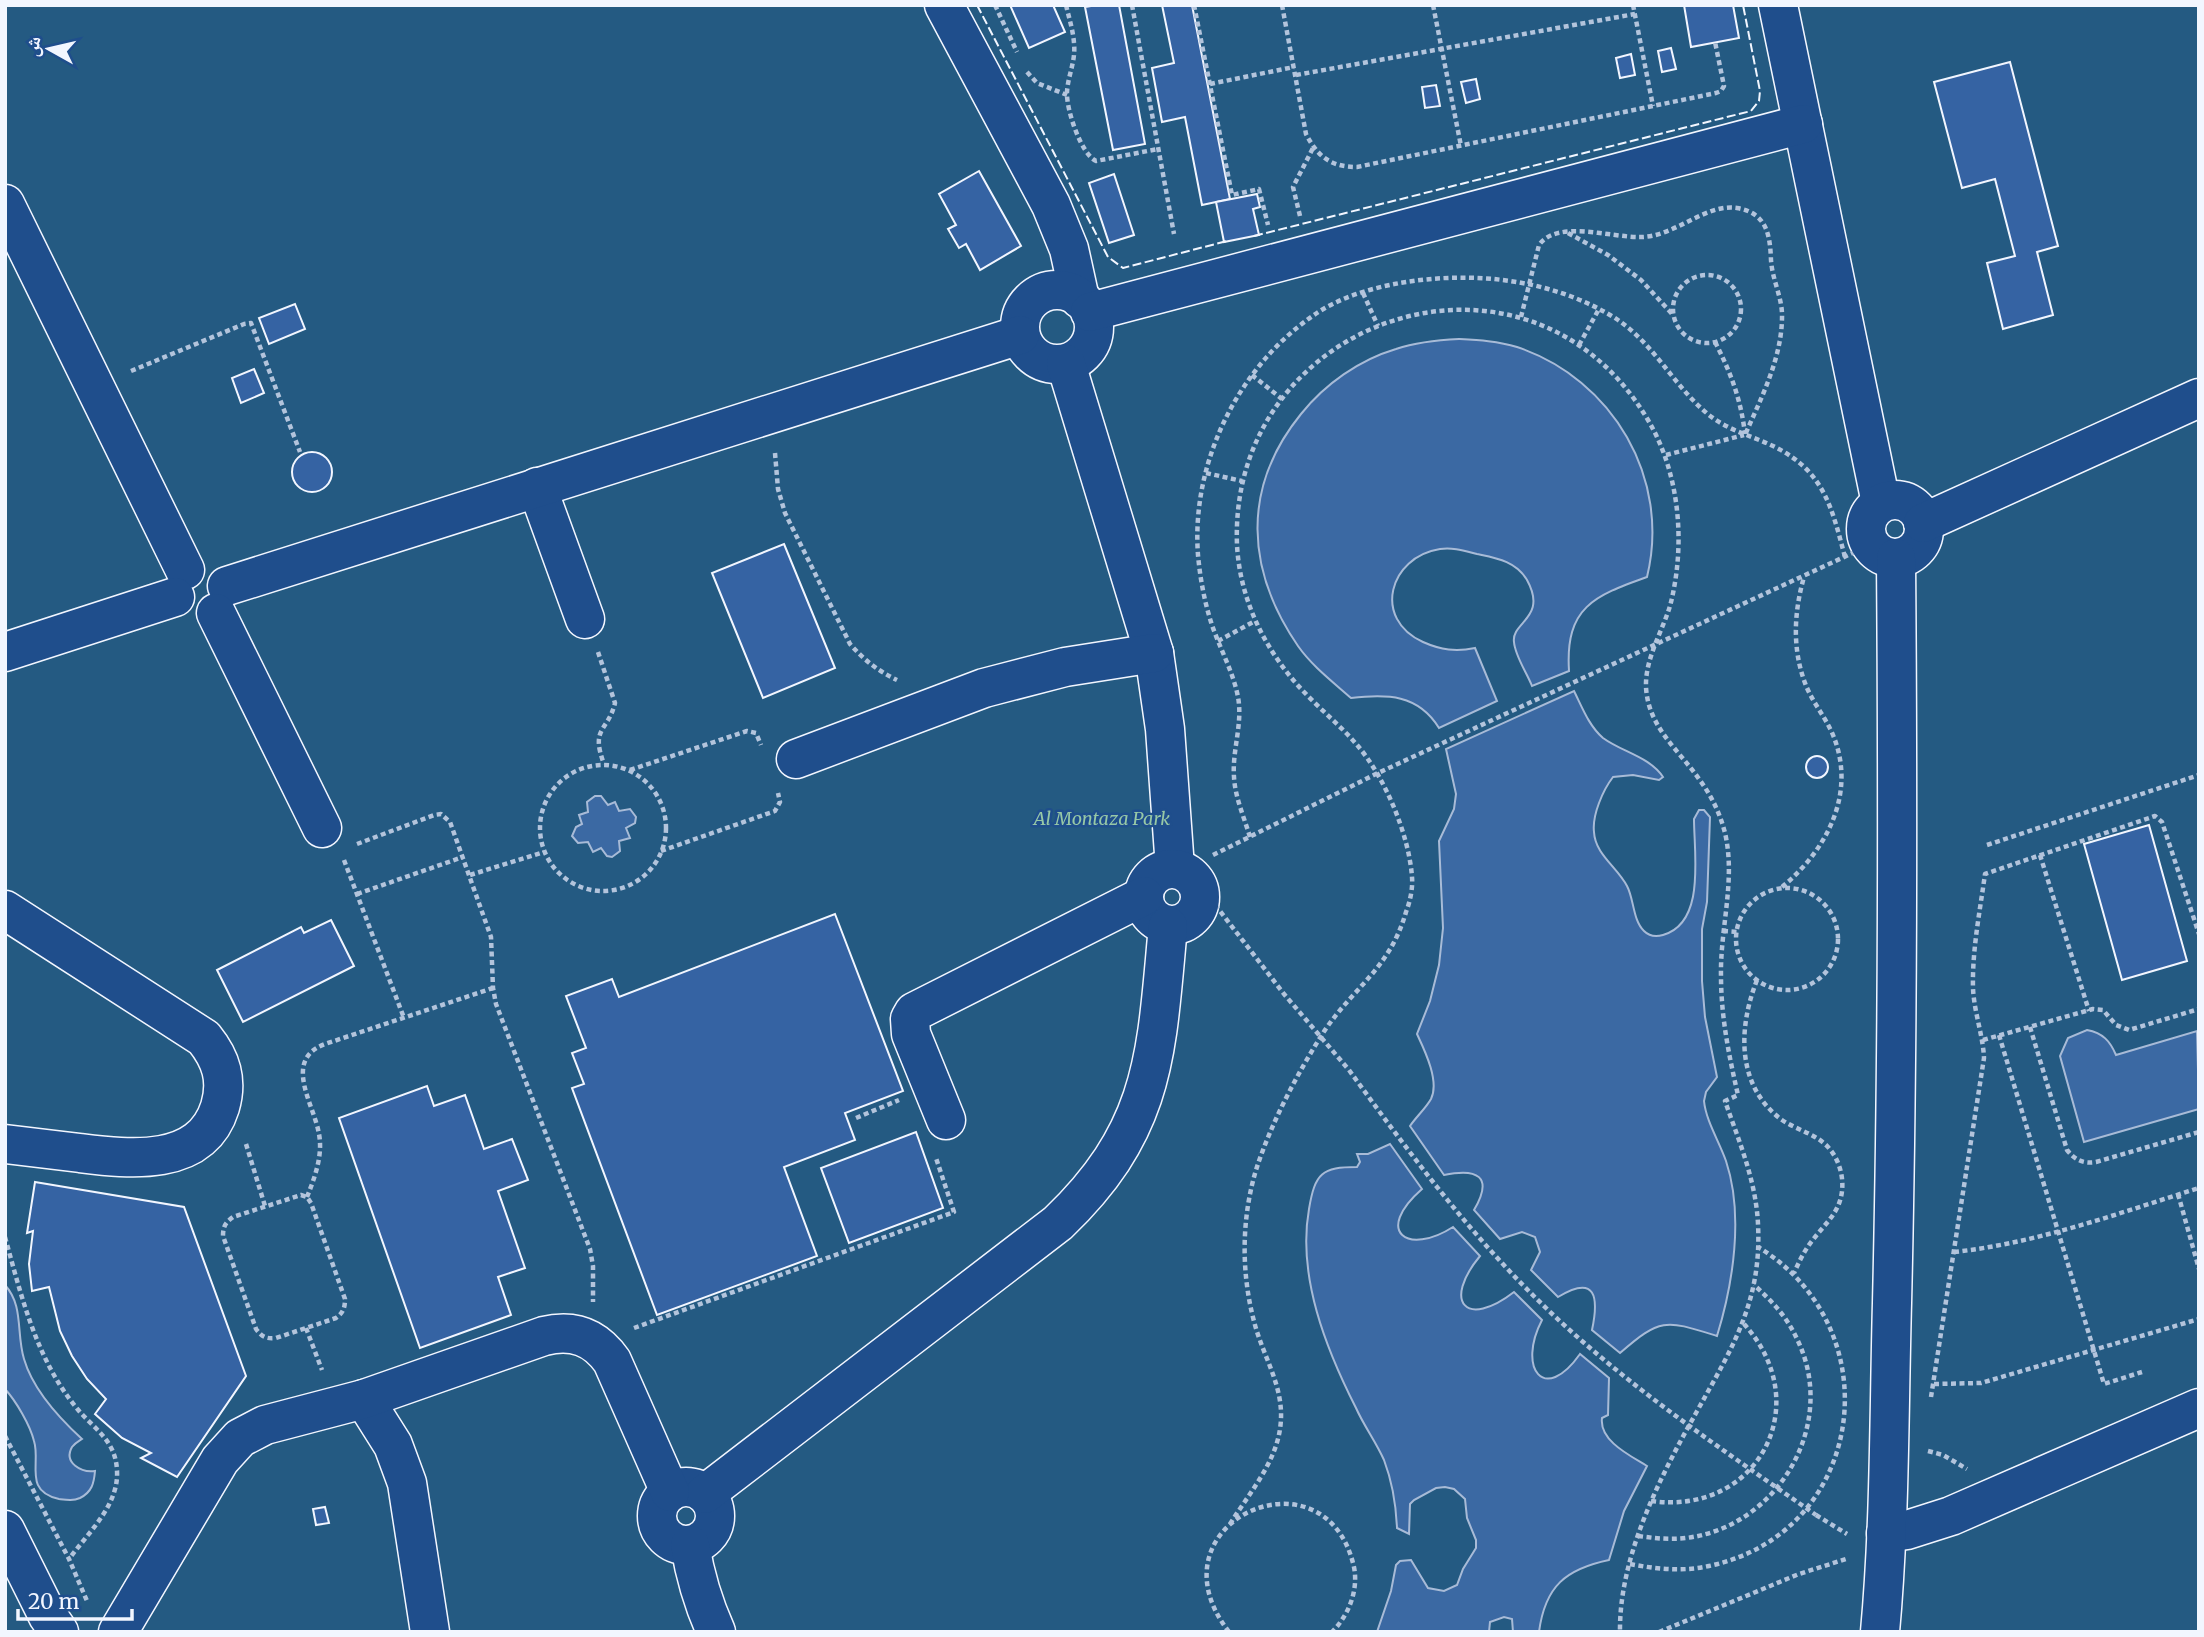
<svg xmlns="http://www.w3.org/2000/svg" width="2204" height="1637" viewBox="0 0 2204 1637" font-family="Merriweather,'Noto Naskh Arabic',serif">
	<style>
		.green { fill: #245a82; stroke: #a8bbd7; stroke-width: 2 }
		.water { fill: #3b69a3; stroke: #a8bbd7; stroke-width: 2 }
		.building { fill: #3563a3; stroke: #f2f6ff; stroke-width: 2 }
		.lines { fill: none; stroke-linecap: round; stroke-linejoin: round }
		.minor-casing { stroke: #f2f6ff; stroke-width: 41 }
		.path { stroke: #b3c4dc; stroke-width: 4.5; stroke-dasharray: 5 3.5; stroke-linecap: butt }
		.minor { stroke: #1f4e8c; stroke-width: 38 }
		.path-bridge { stroke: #b3c4dc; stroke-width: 4.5; stroke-dasharray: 5 3.5; stroke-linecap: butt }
		.fence { stroke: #f2f6ff; stroke-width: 2; stroke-dasharray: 9 3.5; stroke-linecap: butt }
		.labels { text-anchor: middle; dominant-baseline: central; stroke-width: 5; stroke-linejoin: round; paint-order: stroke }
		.park-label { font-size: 18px; font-style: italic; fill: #97c8a6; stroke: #1f4e8c }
	</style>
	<rect width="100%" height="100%" fill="#1f4e8c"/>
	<rect class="green" x="5" y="5" width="2194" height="1627"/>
	<g class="water">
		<path d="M1459 339C1478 340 1498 341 1517 347 1613 379 1671 479 1647 577 1594 596 1565 607 1569 671L1532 686C1527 673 1515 656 1514 642 1511 622 1548 618 1527 580 1516 561 1496 558 1477 554 1465 551 1453 547 1440 549 1389 557 1372 619 1423 642 1441 650 1456 652 1475 648L1497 701 1439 728C1418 694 1387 694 1351 698 1333 682 1312 666 1298 646 1246 570 1241 488 1301 414 1325 384 1359 360 1396 349 1417 342 1437 340 1459 339Z"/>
		<path d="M1574 691C1582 707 1589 726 1603 738 1622 752 1650 757 1663 777L1659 780 1633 775 1613 777C1603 790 1592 815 1594 832 1595 854 1617 867 1627 886 1634 899 1633 921 1644 931 1649 936 1656 937 1663 935 1706 923 1694 854 1694 819L1699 810H1704L1710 817 1707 902 1702 929V981L1705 1017 1717 1077 1706 1092 1704 1101C1706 1121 1719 1141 1726 1161 1744 1215 1733 1284 1717 1336 1666 1320 1661 1317 1620 1353L1592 1330C1599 1297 1596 1274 1558 1297L1531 1270 1540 1252 1535 1237 1522 1232 1500 1239 1474 1210C1494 1176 1477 1168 1444 1175L1410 1126C1416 1117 1426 1108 1431 1099 1440 1081 1424 1049 1417 1034L1430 1001 1439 965 1443 928 1439 841 1454 809 1456 794 1446 749Z"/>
		<path d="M595 796H601L608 805 615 802 619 811 630 809 636 817 635 823 626 828 630 838 619 841 620 851 612 857 607 856 601 848 593 852 588 842 578 843 572 836 576 827 582 824 579 815 588 812 587 802Z"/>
		<path d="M2087 1030C2103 1033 2110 1041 2116 1055L2197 1031 2199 1109 2084 1142 2060 1056 2068 1038Z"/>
		<path d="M1390 1144 1422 1189C1373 1232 1408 1256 1453 1227L1480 1256C1442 1302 1466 1329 1514 1292L1542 1320C1517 1368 1544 1405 1580 1354L1609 1378 1608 1415 1602 1418C1599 1441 1631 1456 1647 1466L1624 1511 1609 1560C1566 1569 1545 1586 1539 1632H1513L1512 1619 1504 1617 1490 1622 1489 1632H1377L1391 1591 1396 1565 1400 1561 1411 1560 1428 1588 1444 1591 1457 1585 1463 1569 1476 1548V1540L1467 1518 1465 1499 1454 1489 1445 1487 1436 1488 1414 1500 1410 1504 1409 1534 1397 1528C1396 1505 1392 1481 1384 1460 1376 1442 1364 1426 1356 1408 1326 1349 1297 1276 1309 1209 1315 1173 1322 1167 1357 1167L1360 1162 1357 1154H1368Z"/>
		<path d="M5 1285C24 1306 16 1333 24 1359 33 1390 58 1417 82 1439 79 1441 75 1443 72 1447 63 1463 82 1473 95 1471 94 1483 92 1492 80 1498 73 1501 67 1500 59 1499 23 1491 41 1463 34 1441 30 1425 16 1401 5 1389Z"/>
	</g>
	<g class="building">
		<path d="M1010 5H1053L1065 32 1029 48Z"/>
		<path d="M1097 5H1119L1145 144 1113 150 1085 7Z"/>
		<path d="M1162 5H1192L1230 199 1202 205 1185 117 1162 122 1152 68 1174 63Z"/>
		<path d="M1684 5H1733L1739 38 1691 47Z"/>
		<path d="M1671 48 1676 69 1662 72 1658 51Z"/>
		<path d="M1631 54 1635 75 1620 78 1616 58Z"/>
		<path d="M2010 62 2058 246 2037 252 2053 315 2003 329 1987 263 2015 256 1995 179 1962 188 1934 82Z"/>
		<path d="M1476 79 1480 99 1466 103 1461 82Z"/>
		<path d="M1436 85 1440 106 1425 108 1422 87Z"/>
		<path d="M979 171 1021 246 980 270 966 244 959 248 948 229 956 225 939 194Z"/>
		<path d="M1114 174 1134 235 1109 243 1089 183Z"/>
		<path d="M1257 194 1260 207 1253 209 1259 235 1224 242 1216 202Z"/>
		<path d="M295 304 305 329 269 344 259 318Z"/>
		<path d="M254 369 264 393 241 403 232 378Z"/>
		<circle cx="312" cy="472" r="20"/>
		<path d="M784 544 835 668 763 698 712 573Z"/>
		<circle cx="1817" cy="767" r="11"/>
		<path d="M2149 825 2187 961 2122 980 2084 844Z"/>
		<path d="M835 914 903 1091 845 1113 855 1140 784 1167 817 1256 657 1315 572 1088 584 1084 572 1053 586 1048 566 996 612 979 619 997Z"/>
		<path d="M331 920 354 966 243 1022 217 970 301 927 304 933Z"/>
		<path d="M427 1086 434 1106 465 1095 484 1149 512 1139 528 1180 498 1191 525 1268 498 1277 511 1315 420 1348 339 1118Z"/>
		<path d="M916 1132 943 1208 849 1243 821 1168Z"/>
		<path d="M35 1182 184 1207 246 1376 177 1477 141 1458 151 1453 122 1438 95 1414 106 1399 87 1379 72 1356 60 1331 49 1287 32 1291 29 1264 33 1231 27 1233Z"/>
		<path d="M325 1507 329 1523 316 1525 313 1509Z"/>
	</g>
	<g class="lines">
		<g class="minor-casing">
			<g id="minor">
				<path d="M944 5 1051 205 1069 249 1080 299"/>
				<path d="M1778 5 1881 503"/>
				<path d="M5 204 185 570"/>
				<circle cx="1057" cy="327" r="37"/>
				<path d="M1090 312 1803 124"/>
				<path d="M1066 364 1154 653 1165 729 1175 868"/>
				<path d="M537 487 585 619"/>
				<circle cx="1895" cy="529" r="29"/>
				<path d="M1923 523 2199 398"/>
				<path d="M227 586 1020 335"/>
				<path d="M216 613 322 828"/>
				<path d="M5 652 175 597"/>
				<path d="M796 759 984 688 1065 667 1154 653"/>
				<circle cx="1172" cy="897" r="28"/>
				<path d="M5 910 204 1038C221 1059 228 1080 220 1107 201 1168 129 1159 80 1153 55 1150 30 1147 5 1144"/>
				<path d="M946 1120 911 1034 910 1019 914 1012 1144 896"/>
				<path d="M364 1399 393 1445 407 1483 430 1632"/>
				<circle cx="686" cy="1516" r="29"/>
				<path d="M705 1494 1058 1223C1157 1128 1156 1054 1168 926"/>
				<path d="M5 1530 48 1616 59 1632"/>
				<path d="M1886 1533 1907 1530 1951 1516 2199 1408"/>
				<path d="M690 1545C695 1576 703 1603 716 1632"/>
				<path d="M118 1632 220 1460 240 1438 265 1425 364 1399 544 1336C573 1329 595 1337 612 1361L670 1492"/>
				<path d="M1880 1632C1890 1523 1889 1412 1892 1303 1898 1054 1898 806 1896 558"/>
			</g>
		</g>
		<g class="path">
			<path d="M995 5 1017 52"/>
			<path d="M1066 5C1069 18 1073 30 1074 43 1076 61 1068 75 1067 92 1066 109 1081 154 1096 161L1158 149"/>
			<path d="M1132 5 1174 234"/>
			<path d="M1194 5 1232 195 1259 189 1268 225"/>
			<path d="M1282 5 1306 134C1318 157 1331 167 1357 167L1716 93 1721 91 1724 86 1715 42"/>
			<path d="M1433 5 1461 146"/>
			<path d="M1633 5 1653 106"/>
			<path d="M1027 72 1037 83 1067 95"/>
			<path d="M1296 75 1635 14"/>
			<path d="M1210 84 1294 67"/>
			<path d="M1300 216 1293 187 1313 148"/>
			<path d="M1568 233 1608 255 1641 280 1673 315"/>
			<circle cx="1707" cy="309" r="34"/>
			<path d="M1363 293 1378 326"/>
			<path d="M1521 317 1539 245C1557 219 1612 238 1641 237 1674 237 1706 203 1737 208 1767 213 1770 235 1771 260 1772 278 1781 295 1782 313 1783 356 1762 396 1745 435"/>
			<path d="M1715 342C1731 373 1741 400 1745 434"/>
			<path d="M1579 345 1599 309"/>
			<path d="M131 371 244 324 251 323 300 452"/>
			<path d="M1252 375 1282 399"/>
			<path d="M775 453 778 489 785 513 850 644C864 660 878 671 897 680"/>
			<path d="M1666 455 1744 435"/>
			<path d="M1206 473 1242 481"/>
			<path d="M1218 641 1255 621"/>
			<path d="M598 652 615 703C608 732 590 727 604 764"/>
			<circle cx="603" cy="828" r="63"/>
			<path d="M630 770 747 731 756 733 761 745"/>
			<path d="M1250 837C1244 817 1235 797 1234 777 1232 750 1243 724 1238 697 1233 671 1219 647 1211 622 1204 600 1200 577 1198 555 1191 463 1238 367 1314 315 1338 298 1371 288 1400 283 1470 271 1547 278 1610 315 1653 340 1672 385 1709 415 1729 431 1753 436 1775 447 1825 472 1832 509 1845 557"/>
			<path d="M357 844 434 815 441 814 450 822 491 937 493 988 496 1004 590 1249 593 1266V1302"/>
			<path d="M1987 845 2199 775"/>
			<path d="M661 851 775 811 780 802 778 793"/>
			<path d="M1213 855 1378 773 1857 551"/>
			<path d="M2040 855 2089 1011"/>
			<path d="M344 860 404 1018"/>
			<path d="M470 875 544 852"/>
			<path d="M1782 887C1827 850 1857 793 1833 735 1825 716 1812 702 1805 683 1792 648 1794 612 1804 577"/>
			<circle cx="1787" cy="939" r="51"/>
			<path d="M1203 893 1220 911 1284 994 1349 1070"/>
			<path d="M357 894 463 857"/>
			<path d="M1723 931 1737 932"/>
			<path d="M1757 980C1738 1028 1736 1086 1782 1120 1797 1130 1816 1134 1828 1147 1840 1160 1845 1180 1841 1197 1837 1215 1823 1226 1812 1241 1804 1251 1799 1262 1794 1273"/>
			<path d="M2030 1027 2067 1150C2075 1160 2083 1164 2096 1162L2199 1132"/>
			<path d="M1999 1035 2104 1384 2142 1372"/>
			<path d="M1983 1040 2093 1009 2103 1010 2116 1025 2129 1030 2199 1009"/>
			<path d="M856 1118 899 1100"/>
			<path d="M246 1144 265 1206"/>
			<path d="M2178 1194 2199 1269"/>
			<path d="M301 1195 307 1197 311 1203 345 1299C345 1308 343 1313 336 1318L276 1338C266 1339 262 1337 256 1329L223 1236C223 1227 225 1223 233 1217Z"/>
			<path d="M307 1197C315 1177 323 1155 319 1134 314 1104 282 1060 325 1044L493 988"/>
			<path d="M5 1237C21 1295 36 1358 75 1406 92 1428 116 1439 117 1471 119 1505 88 1533 69 1559"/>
			<path d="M1954 1252C2038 1243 2119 1213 2199 1188"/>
			<path d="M306 1328 322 1370"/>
			<path d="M634 1328 954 1212 936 1158"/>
			<path d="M1934 1384 1981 1383 2199 1319"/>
			<path d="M1931 1397 1984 1058C1983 1035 1974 1012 1973 988 1972 950 1980 911 1985 874L2155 816 2162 822 2199 934"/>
			<path d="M5 1436 69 1559 87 1601"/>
			<path d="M1928 1451 1943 1455 1967 1469"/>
			<path d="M1651 1501C1758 1516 1817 1404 1744 1324"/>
			<path d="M1816 1515 1847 1534"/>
			<path d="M1230 1524C1248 1495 1275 1464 1280 1429 1286 1390 1265 1361 1255 1325 1241 1275 1241 1220 1256 1170 1271 1123 1298 1072 1325 1030 1355 986 1390 968 1406 912 1410 902 1413 888 1412 877 1409 835 1385 777 1357 745 1342 727 1323 712 1306 694 1267 654 1240 602 1237 545 1228 317 1527 216 1648 420 1680 474 1686 545 1670 606 1662 632 1645 659 1646 687 1648 727 1678 749 1699 779 1711 795 1720 813 1725 833 1736 880 1720 928 1721 976 1721 1017 1729 1056 1738 1095L1725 1101C1739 1141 1756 1181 1758 1224 1762 1302 1732 1348 1696 1413 1660 1477 1619 1557 1620 1632"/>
			<path d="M1638 1536C1654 1538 1669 1540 1686 1538 1778 1527 1839 1424 1797 1339 1787 1317 1772 1301 1754 1285"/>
			<path d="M1630 1564C1656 1569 1682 1572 1709 1566 1866 1533 1893 1329 1758 1247"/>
			<path d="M1229 1632C1145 1524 1322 1444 1353 1563 1360 1588 1349 1615 1332 1632"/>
			<path d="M1659 1632 1799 1574 1846 1559"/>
		</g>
		<use href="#minor" class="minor"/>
		<path class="path-bridge" d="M1349 1070C1410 1154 1471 1236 1546 1308 1628 1387 1723 1450 1816 1515"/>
		<g class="fence">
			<path d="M977 5 1108 257 1123 268 1227 241"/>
			<path d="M1254 236 1751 111 1759 101 1760 91 1743 5"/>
		</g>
	</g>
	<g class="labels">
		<g class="park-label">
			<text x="1102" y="818">Al Montaza Park</text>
		</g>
	</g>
	<rect width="2204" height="1637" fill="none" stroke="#f2f6ff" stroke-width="14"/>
	<g transform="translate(49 49) rotate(278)" stroke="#1f4e8c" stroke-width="5" paint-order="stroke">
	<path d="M0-5L12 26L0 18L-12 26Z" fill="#f2f6ff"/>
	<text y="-10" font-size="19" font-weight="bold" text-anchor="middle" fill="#f2f6ff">ش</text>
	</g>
	<path d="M18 1609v10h114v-10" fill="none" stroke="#f2f6ff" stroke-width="3.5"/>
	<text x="28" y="1609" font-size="21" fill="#f2f6ff" stroke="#1f4e8c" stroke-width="5" paint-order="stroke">20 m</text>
</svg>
